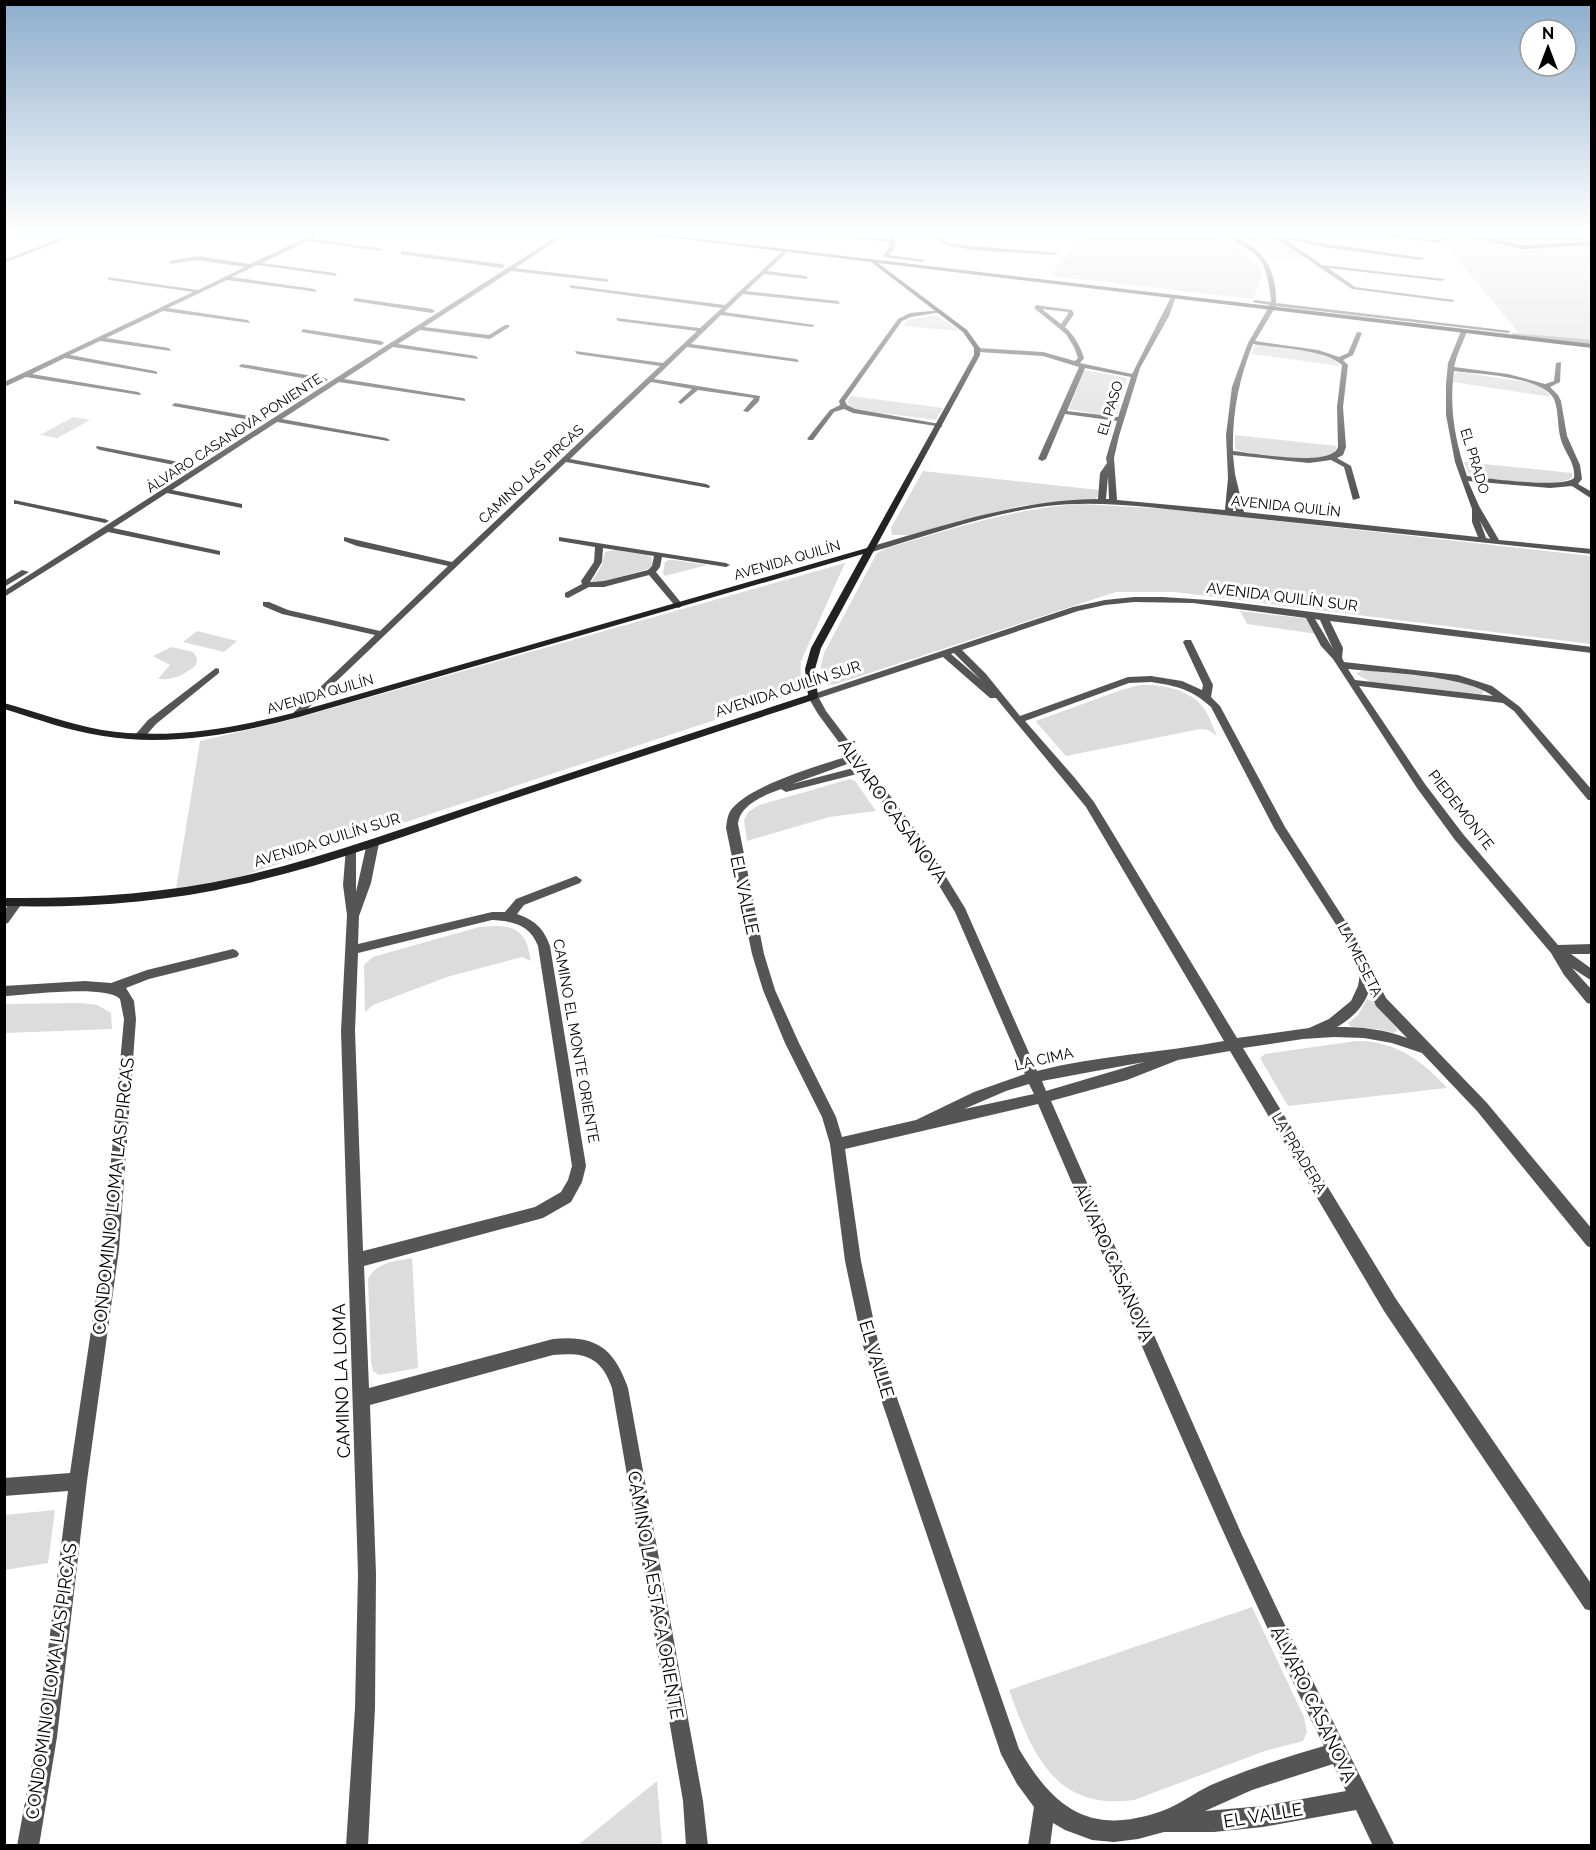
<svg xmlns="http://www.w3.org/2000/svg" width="1596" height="1850" viewBox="0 0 1596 1850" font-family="Raleway,sans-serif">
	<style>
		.green { fill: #dcdcdc }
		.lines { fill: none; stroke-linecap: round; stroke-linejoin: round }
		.canal { fill: #a3a3a3; fill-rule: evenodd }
		.street { fill: #555; fill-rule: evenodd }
		.secondary { fill: #222; fill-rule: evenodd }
		.labels { text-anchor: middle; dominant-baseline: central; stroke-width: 6; stroke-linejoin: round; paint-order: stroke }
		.far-street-label { font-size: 14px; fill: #000; stroke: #fff }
		.street-label { font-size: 15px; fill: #000; stroke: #fff }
		.near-street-label { font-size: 18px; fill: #000; stroke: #fff }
	</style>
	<rect width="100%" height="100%" fill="#fff"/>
	<g class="green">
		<path d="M1084 233H1212L1235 246 1258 265 1262 275 1253 299 1050 276Z"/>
		<path d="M1233 233C1261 233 1281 240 1302 258H1273L1257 245Z"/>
		<path d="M1393 233H1591V342L1519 333 1440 238Z"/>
		<path d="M936 315 960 331 902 326 908 320Z"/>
		<path d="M1255 345C1271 344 1333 352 1340 366L1251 354Z"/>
		<path d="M1084 370 1127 378 1117 414 1107 416 1069 409Z"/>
		<path d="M1459 372 1533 383 1544 388 1551 397 1453 382 1454 374Z"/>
		<path d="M851 396 943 408 935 420 851 409 847 401Z"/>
		<path d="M73 417 90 420 57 438 40 435Z"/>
		<path d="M1235 435 1337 446C1333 468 1261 454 1243 452L1235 449Z"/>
		<path d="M1464 462 1572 473V477C1556 491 1499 479 1478 477L1469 473Z"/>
		<path d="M923 471 1099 490V496L1095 499 1020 506 909 535H892L891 528Z"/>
		<path d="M1081 504 1170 509 1591 556V644L1175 592H1116L836 684 829 685 822 683 821 666 824 653 877 553 887 548C951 529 1014 508 1081 504Z"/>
		<path d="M614 550 647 555 651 557 653 565 648 569 604 581H592L602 565 605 552Z"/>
		<path d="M669 560H674L707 565 665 576 663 573 665 562Z"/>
		<path d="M845 563 801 661 800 692 230 880 175 895 200 741 286 721Z"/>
		<path d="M1240 611 1310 619 1317 634 1247 624Z"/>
		<path d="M197 631 237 641 224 652 183 642Z"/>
		<path d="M172 647 193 652 197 658 196 665C184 675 175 680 158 679L170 665 153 656Z"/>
		<path d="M1369 670 1461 681 1484 691 1482 694 1476 695 1371 682 1356 674 1361 671Z"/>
		<path d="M1140 685C1161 684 1192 689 1205 710 1210 718 1213 728 1217 736L1208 730 1200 729 1066 756 1037 723 1036 721 1121 690Z"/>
		<path d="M850 779 855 781 876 811 829 817 747 841 744 820 748 812 759 805Z"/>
		<path d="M495 926C522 926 527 938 531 961L522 957 447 977 373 1005 365 1012 364 965 373 957 479 927Z"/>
		<path d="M1367 999 1372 1001 1398 1030 1394 1033 1378 1029 1352 1028 1348 1023 1358 1015Z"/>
		<path d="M81 1003 97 1005 111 1013 112 1029 5 1033V1004Z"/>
		<path d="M1356 1041C1394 1040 1423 1061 1447 1088L1288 1106 1260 1058 1265 1054Z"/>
		<path d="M412 1258 418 1368 379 1375 373 1371 371 1362 368 1279C376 1262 396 1261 412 1258Z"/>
		<path d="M55 1510 48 1563 5 1570V1515Z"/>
		<path d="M1252 1607 1304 1717 1307 1732 1303 1741 1262 1752 1134 1800C1054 1811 1032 1753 1009 1690Z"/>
		<path d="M657 1781 662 1845H578Z"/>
	</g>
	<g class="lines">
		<path class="canal" d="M1513 333 1592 340V345L1516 337 1512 335Z"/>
		<g class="street">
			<path d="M74 233H81L4 263V260Z"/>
			<path d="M316 233H322L312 239 384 249 381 251 307 241 262 263 335 273 337 276 257 265 232 277 315 289 317 292 227 280 168 308 248 320 250 323 163 311 106 338 169 348 171 351 100 341 70 355 155 371 157 372V374L65 358 32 374 138 392 141 394 140 395 26 377 4 387V382L193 292 109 280 107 277 198 290 245 267 197 260 171 264 169 261 197 256 250 264Z"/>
			<path d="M562 233H568L515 268 607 279 609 282 511 271 424 327 489 335 505 325H509V327L490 339 420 330 398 344 476 356 478 359 393 347 344 379 463 398 465 399V401L339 382 282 419 386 438 390 440 388 441 277 422 172 490 242 504V508L167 493 113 528 220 551V555L108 532 4 597V591Z"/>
			<path d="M798 233 890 239 891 233H895V247L889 255 926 260 923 262 883 257 889 247 890 242Z"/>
			<path d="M926 233H932L949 243 972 246 1059 253 1056 255 972 250 946 245Z"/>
			<path d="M1221 233C1229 233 1235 237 1243 241 1267 254 1277 275 1276 303L1511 331 1508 333 1276 306 1255 341 1318 350 1339 357 1348 353 1357 332 1362 333 1353 355 1343 360 1348 365 1343 407 1346 447 1343 455 1337 458 1351 466 1360 498 1353 500 1344 467 1331 460 1309 463 1233 455 1235 474 1244 512 1478 537 1472 522V509L1455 462 1446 415V384L1448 363 1461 331 1464 329 1467 331 1466 334 1457 356 1454 367 1508 374 1545 384 1554 381 1556 363 1561 362 1560 382 1550 387 1558 395 1561 401 1567 436 1580 465 1582 479 1578 484 1592 492V499L1572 486 1550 488 1468 481 1479 506 1499 540 1592 549V554L1148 507C1115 504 1081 502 1047 506 987 514 930 535 872 552H866V548C943 526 1017 500 1098 499L1100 473 1107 463 1106 458 1117 421 1065 414 1046 459 1042 461 1038 459 1079 367 1043 356 978 352 975 350 978 348 1043 352 1075 361 1078 358 1074 347 1066 334 1034 308 1036 305 1072 310 1074 314 1065 327C1075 336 1080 346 1084 358L1080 363 1132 374 1171 297 1176 296 1169 316 1140 368 1119 436 1114 458 1117 500 1225 510 1228 478 1226 435 1232 387 1248 343 1270 305 1252 302 1255 300 1271 302V299C1264 249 1259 258 1221 233ZM1042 309 1068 312V314L1061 324ZM1253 344C1277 348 1325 349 1342 365L1337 407 1338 447C1331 468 1252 453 1233 451 1232 414 1239 378 1253 344ZM1085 368 1131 377 1118 417 1067 411ZM1454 371C1476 374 1543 376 1554 399 1559 411 1557 426 1561 440 1565 453 1576 464 1574 478 1563 489 1485 478 1467 476 1455 441 1449 408 1454 371ZM1108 476 1109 499H1106ZM1234 500 1236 511H1233ZM1480 521 1490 539 1486 538Z"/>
			<path d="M1262 233 1287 241 1322 265 1445 279 1442 281 1328 268 1355 287 1455 300 1452 302 1352 289 1283 243 1262 235Z"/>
			<path d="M1370 233H1385L1442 241 1439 243Z"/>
			<path d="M1451 233H1460L1523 245 1592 242V245L1523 249Z"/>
			<path d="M1283 236 1329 244 1424 258 1421 260 1329 248 1281 238Z"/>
			<path d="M785 249 787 252 767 271 806 276 808 279 764 274 746 291 838 301 840 304 743 294 724 312 815 325 812 327 721 315 691 344 796 359 799 361 798 362 687 347 654 379 760 396 759 401 748 412 743 411 754 398 698 390 681 404 678 402 692 389 651 382 570 459 706 484 710 486 709 488 566 462 299 717H293V713L375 635 282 614 263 606V602H269L288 610 380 631 448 566 357 546 344 541V537L452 562 660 366 577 354 575 351 663 363 697 331 618 321 616 318 700 328 722 308 571 288 569 285 725 305Z"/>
			<path d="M402 251 502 264 505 266 502 268 400 254Z"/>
			<path d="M355 298 432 309 435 311 432 313 353 301Z"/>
			<path d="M942 310V312L911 317 902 321 845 401 847 405 855 409 940 424 942 425V427L853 413 844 409 834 412 813 440H809L807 439 830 410 840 405 839 401 898 319 910 313Z"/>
			<path d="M303 329 381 341 384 343 381 345 301 332Z"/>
			<path d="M242 364 325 378 328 380 325 382 240 367 239 366Z"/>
			<path d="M175 403 261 418 264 420 261 422 173 406 172 405Z"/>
			<path d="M97 446 189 464 193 466 189 468 100 450 96 448Z"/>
			<path d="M14 500 105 519 109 521 105 523 17 504H14Z"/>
			<path d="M559 537 726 563 730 565 726 567 662 557 660 567 656 572 683 605 679 608 676 607 649 575 604 587H589L568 598 565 597V593L582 584 581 581 594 562 595 547 559 541ZM603 548 654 556 652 566 648 570 604 581 590 582 602 562Z"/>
			<path d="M22 570 29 572 4 587V581Z"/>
			<path d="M1134 597H1163L1223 601 1592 647V653L1330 621 1343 648 1342 658 1344 662 1458 675 1492 686 1520 707 1592 790V800H1588L1514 711 1503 703 1359 686 1425 784 1463 834 1558 945 1592 944V954H1571L1592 969V981L1572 968 1592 990V1004L1587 1003 1564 975 1551 953 1455 840 1417 788 1333 659 1321 646 1306 618 1193 603 1134 602 1105 605 1078 611 962 650 986 674 1020 716 1128 677 1151 676 1182 681 1202 690 1203 685 1183 642 1185 640H1191L1213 685 1211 697 1220 706 1285 827 1353 933 1386 998 1487 1103 1592 1229V1248L1587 1246 1477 1111 1422 1053 1392 1043 1364 1038 1334 1037 1303 1039 1243 1048 1396 1299 1592 1585V1611L1585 1609 1384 1311 1230 1051 1178 1060 1127 1080 1051 1101 1242 1535 1283 1621 1395 1846H1373L1356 1810 1263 1827 1214 1832H1164L1138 1839 1114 1842 1092 1840 1065 1830 1053 1823 1050 1846H1028L1034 1807 1017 1784 1001 1754 863 1346 845 1261 830 1144 822 1117 785 1043 763 990 752 954 726 828C727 822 727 816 731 810 748 786 820 765 849 756L818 714 808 697 810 695 1073 607 1105 600ZM1315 619 1320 620 1333 649ZM954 653 981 680 951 654ZM943 657 990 698H996L1086 807 1224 1041C1162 1053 1099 1055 1037 1071L965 908 922 838 826 711 819 698ZM1348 669C1385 673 1465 675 1493 696L1355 680ZM1151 682C1177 686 1191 689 1211 707L1274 828 1344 937 1360 974 1358 986 1351 1001 1329 1019 1309 1028 1237 1038 1094 802 1074 777 1025 721 1129 683ZM853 762 857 767 792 784ZM861 773 914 844 955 912 1025 1074 974 1092 916 1120 842 1137 836 1117 799 1043 775 990 764 954 738 824C740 804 765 795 781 789L786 792ZM1369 991 1376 1006 1407 1038C1384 1029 1361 1027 1337 1027 1352 1018 1363 1008 1369 991ZM1144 1062 1046 1091 1042 1081ZM1029 1084 1034 1094 964 1109 1006 1091ZM1038 1104C1131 1319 1220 1536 1324 1746 1286 1757 1248 1769 1211 1785 1194 1793 1179 1805 1162 1811 1091 1836 1055 1810 1019 1749L879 1346 861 1261 845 1149ZM1333 1764 1346 1791 1263 1806 1205 1811 1252 1790Z"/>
			<path d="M216 668 219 669V673L156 724 143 739H135V735L148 720Z"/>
			<path d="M373 839 379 843 371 883 359 916 358 944 492 912H505L516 899 576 876 582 880 580 883 524 905 517 914C535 920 544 929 550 946L586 1166 582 1182 571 1202 543 1218 364 1266 369 1388 553 1339C596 1335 614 1348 628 1388L703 1801 708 1846H686L683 1801 612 1388C601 1356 584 1352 553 1355L370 1405 376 1574 375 1708 368 1846H346L355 1708 358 1574 341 1031 347 915 343 885 346 848H354L356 851V892L367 843ZM492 920C513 921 530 925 538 946L572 1166 568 1180 561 1192 535 1207 363 1251 355 1031 358 953Z"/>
			<path d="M17 898 23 902 8 923 4 924C4 913 5 902 17 898Z"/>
			<path d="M233 949 237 951 239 954 237 957 149 979 126 988 134 1001 136 1019 119 1249 87 1481 57 1737 39 1846H17L37 1737 68 1491 4 1496V1478L70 1473 103 1249 124 1019 120 999C106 984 27 995 4 996V986L85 981 111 983 147 970Z"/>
		</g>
		<path class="secondary" d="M634 233H649L1592 344V348L878 263 967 330 980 348V355L821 648 815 669 818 697 816 699C710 734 604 769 498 804 412 833 327 866 239 885 162 903 83 908 4 906V898C83 899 162 894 239 877 324 858 406 827 489 800 595 764 702 730 808 695L805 669 811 648 863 554 299 717C235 734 169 747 103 736 69 731 37 719 4 709V703C37 712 69 724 102 730 166 740 230 729 293 713L867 548 974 355V348L963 332 871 262Z"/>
	</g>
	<linearGradient id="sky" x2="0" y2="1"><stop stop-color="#8cadcc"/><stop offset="0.47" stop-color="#fff"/><stop offset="1" stop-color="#fff" stop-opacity="0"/></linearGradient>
	<rect width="1596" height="492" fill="url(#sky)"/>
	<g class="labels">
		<g class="far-street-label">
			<text transform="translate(1110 408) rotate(-73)">EL PASO</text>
			<text transform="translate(234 433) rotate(-33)">ÁLVARO CASANOVA PONIENTE</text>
			<text transform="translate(1475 461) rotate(73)">EL PRADO</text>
			<text transform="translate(531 474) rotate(-43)">CAMINO LAS PIRCAS</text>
			<text transform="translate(1286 506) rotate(6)">AVENIDA QUILÍN</text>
			<text transform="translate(787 560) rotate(-16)">AVENIDA QUILÍN</text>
			<text transform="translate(320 694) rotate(-16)">AVENIDA QUILÍN</text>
		</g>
		<g class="street-label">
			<text transform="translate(1282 597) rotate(7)">AVENIDA QUILÍN SUR</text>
			<text transform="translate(788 689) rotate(-18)">AVENIDA QUILÍN SUR</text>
			<text transform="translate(1461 810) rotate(52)">PIEDEMONTE</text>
			<text transform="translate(327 840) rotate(-17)">AVENIDA QUILÍN SUR</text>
			<text transform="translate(1360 960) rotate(63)">LA MESETA</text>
			<text transform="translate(576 1041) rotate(80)">CAMINO EL MONTE ORIENTE</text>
			<text transform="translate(1044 1059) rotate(-13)">LA CIMA</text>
			<text transform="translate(1299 1153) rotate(59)">LA PRADERA</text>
		</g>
		<g class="near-street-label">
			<text transform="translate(893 811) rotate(54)">ÁLVARO CASANOVA</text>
			<text transform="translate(745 895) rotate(78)">EL VALLE</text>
			<text transform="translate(113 1196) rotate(-84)">CONDOMINIO LOMA LAS PIRCAS</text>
			<text transform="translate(1114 1262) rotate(66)">ÁLVARO CASANOVA</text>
			<text transform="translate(877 1359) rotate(73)">EL VALLE</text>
			<text transform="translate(341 1381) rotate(-92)">CAMINO LA LOMA</text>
			<text transform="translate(656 1595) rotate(80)">CAMINO LA ESTACA ORIENTE</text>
			<text transform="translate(51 1681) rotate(-82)">CONDOMINIO LOMA LAS PIRCAS</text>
			<text transform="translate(1314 1704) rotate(64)">ÁLVARO CASANOVA</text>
			<text transform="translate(1263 1815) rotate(-9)">EL VALLE</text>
		</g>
	</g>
	<rect width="1596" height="1850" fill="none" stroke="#000000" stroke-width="12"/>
	<g transform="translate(1548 48)"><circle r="28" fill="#ffffff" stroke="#999999" stroke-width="1.5"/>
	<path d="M0-4.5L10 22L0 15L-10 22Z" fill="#000000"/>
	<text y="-9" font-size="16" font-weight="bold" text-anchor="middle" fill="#000000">N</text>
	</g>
</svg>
